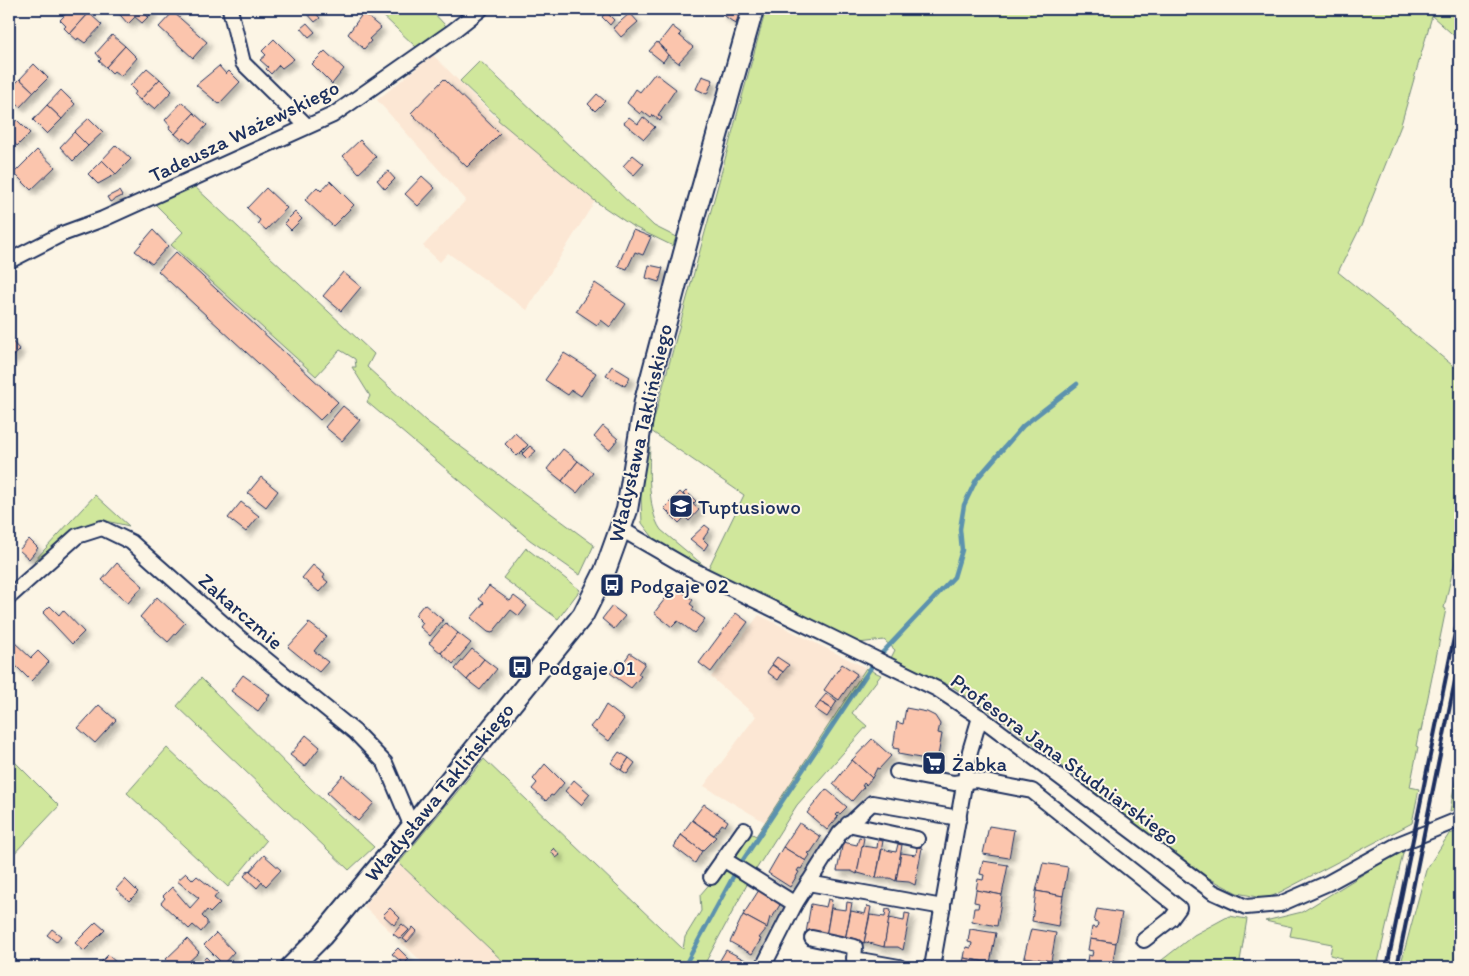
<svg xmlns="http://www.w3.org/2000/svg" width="1469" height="976" viewBox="0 0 1469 976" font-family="Itim,sans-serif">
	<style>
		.built { fill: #fce7d4 }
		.green { fill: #d0e79c; stroke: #768b7d; fill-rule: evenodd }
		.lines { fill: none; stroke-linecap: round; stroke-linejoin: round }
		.stream { stroke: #5b92ae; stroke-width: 4.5 }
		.building { fill: #fbc5ad; stroke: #1b2f5e; filter: url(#shadow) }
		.street-casing { stroke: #1b2f5e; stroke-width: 18 }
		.secondary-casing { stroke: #1b2f5e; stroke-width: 24 }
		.street { stroke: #fcf5e5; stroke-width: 14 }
		.secondary { stroke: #fcf5e5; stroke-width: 20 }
		.rail { stroke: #1b2f5e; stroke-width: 4 }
		.labels { text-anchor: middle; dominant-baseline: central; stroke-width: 4; stroke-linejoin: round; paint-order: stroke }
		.street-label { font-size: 21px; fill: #1b2f5e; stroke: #fcf5e5 }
		.poi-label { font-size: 21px; fill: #1b2f5e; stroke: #fcf5e5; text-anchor: start }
	</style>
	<defs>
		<filter id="shadow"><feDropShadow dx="4.5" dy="4.5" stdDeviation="2.5" flood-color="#0004"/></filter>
	</defs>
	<rect width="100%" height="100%" fill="#fcf5e5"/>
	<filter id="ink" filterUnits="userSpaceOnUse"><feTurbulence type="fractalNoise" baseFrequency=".02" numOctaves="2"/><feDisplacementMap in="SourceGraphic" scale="10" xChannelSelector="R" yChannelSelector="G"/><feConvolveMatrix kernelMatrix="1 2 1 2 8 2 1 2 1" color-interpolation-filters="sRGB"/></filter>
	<g filter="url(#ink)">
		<g class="built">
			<path d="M433 55 498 120 595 201 527 310 448 253 440 262 423 246 466 200 377 100Z"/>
			<path d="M759 615 866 668 765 822 704 786 756 716 711 677Z"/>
			<path d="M399 863 509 967H427L364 906Z"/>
		</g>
		<g class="green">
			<path d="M376 9H430L446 26 416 47Z"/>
			<path d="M766 9H1460V41L1432 16 1400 128 1361 226 1338 272 1457 369 1460 357V540L1444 608 1446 609 1421 731H1419L1416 746 1418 747 1410 787 1419 789 1412 823 1267 899 1237 893 1194 870 1000 718 953 687 891 658 895 650 884 640 858 643 708 569 655 540 642 523 641 497 648 428 651 430ZM651 431 744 495 708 569 661 530C646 510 649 457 651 431Z"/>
			<path d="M480 61 654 226 676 237 673 246 632 226 595 201 498 120 499 118 460 81Z"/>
			<path d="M193 185 374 354 367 367 426 421 594 545 580 575 530 540 367 402 370 396 352 367H356L355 359 340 350 316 376 171 245 183 232 155 204Z"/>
			<path d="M95 495 129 526 102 520 72 533 34 561Z"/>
			<path d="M526 548 580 590 558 619 503 578Z"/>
			<path d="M866 668 881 675 852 713 867 726 797 805 755 871 731 857 747 831 756 836Z"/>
			<path d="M201 678 311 789 374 847 349 870 177 706Z"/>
			<path d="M1460 723V789L1455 809 1450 811 1458 763 1455 762Z"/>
			<path d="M167 748 266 841 228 887 127 793Z"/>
			<path d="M9 756 59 806 9 859Z"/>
			<path d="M484 759 683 949 685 937 701 911 700 895 725 866 749 881 703 967H509L399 863Z"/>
			<path d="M1460 831V967H1400L1426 870 1449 834Z"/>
			<path d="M1404 849 1377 967H1339L1341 958 1330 955 1332 944 1290 936 1292 927 1265 921 1302 912Z"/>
			<path d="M1229 916 1247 919 1240 961 1271 967H1153L1194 935Z"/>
		</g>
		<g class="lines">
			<g class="stream">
				<path d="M882 653 954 577 962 550 960 529 964 505 976 480 1023 426 1077 384"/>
				<path d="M743 860 872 666"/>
				<path d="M684 967 734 875"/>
			</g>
		</g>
		<g class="building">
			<path d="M71 9H84L89 13 70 34 64 28 66 26 60 20Z"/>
			<path d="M115 9H139L148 17 142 23 135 17 128 24Z"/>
			<path d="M139 9H150L153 12 148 17Z"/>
			<path d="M308 9H312L320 18 315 22 305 11Z"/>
			<path d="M723 9H740L736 24 722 14Z"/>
			<path d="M173 12 207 42 193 58 159 27Z"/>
			<path d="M606 12 614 20 610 25 602 17Z"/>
			<path d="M89 13 102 25 85 43 78 38 77 40 70 34Z"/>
			<path d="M363 13 381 28 369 39 371 41 364 49 348 34Z"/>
			<path d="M630 13 638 22 621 37 613 28Z"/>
			<path d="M307 23 315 32 309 37 301 28Z"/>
			<path d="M672 26 681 33 679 35 693 47 679 62 680 64 664 52 666 50 658 44Z"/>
			<path d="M112 35 125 46 106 67 99 61 101 59 96 53Z"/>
			<path d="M274 39 294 59 282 68 279 65 271 74 266 69 268 67 260 60 266 55 262 51Z"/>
			<path d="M657 42 668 55 663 62 649 51Z"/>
			<path d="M125 46 137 58 121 76 114 71 112 73 106 67Z"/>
			<path d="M325 51 344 69 332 84 312 64Z"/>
			<path d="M34 64 48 78 34 92 20 79Z"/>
			<path d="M219 66 226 74 229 71 240 82 219 104 196 85Z"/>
			<path d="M147 68 160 79 140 100 134 95 136 92 130 86Z"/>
			<path d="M655 73 676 89 658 115 662 118 660 121 653 115 651 118 642 111 640 114 627 103 636 89 640 92Z"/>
			<path d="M702 76 713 80 707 94 696 89Z"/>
			<path d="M20 79 34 92 20 107 9 97V90Z"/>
			<path d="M160 79 172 91 155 109 149 104 147 106 140 100Z"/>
			<path d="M444 79 500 134 467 167 411 113Z"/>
			<path d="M61 90 75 104 62 119 47 105Z"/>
			<path d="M597 94 605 101 595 111 588 104Z"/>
			<path d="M182 102 194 113 175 134 169 128 170 126 165 120Z"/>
			<path d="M47 105 62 119 47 134 33 120Z"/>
			<path d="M194 113 207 125 190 143 183 138 182 140 175 134Z"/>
			<path d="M629 117 638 124 643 117 655 127 644 139 624 123Z"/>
			<path d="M89 118 103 132 88 146 74 132Z"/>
			<path d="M17 120 30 133 17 146 9 137V122L12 125Z"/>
			<path d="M74 132 88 146 73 161 60 147Z"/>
			<path d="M360 140 376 157 359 173 343 156Z"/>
			<path d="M116 145 131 159 116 174 102 160Z"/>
			<path d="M37 150 55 167 31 190 14 173Z"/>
			<path d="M633 155 644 164 634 175 623 166Z"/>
			<path d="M102 160 116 174 98 184 88 174Z"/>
			<path d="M388 171 395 179 385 189 377 180Z"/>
			<path d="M422 176 435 188 418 206 405 194Z"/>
			<path d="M330 181 354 205 333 226 305 200 317 187 321 191Z"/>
			<path d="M266 188 287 208 266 230 258 223 260 220 247 208Z"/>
			<path d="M119 191 122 196 110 202 107 197Z"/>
			<path d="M295 212 302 219 291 230 284 223Z"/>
			<path d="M153 230 168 246 152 264 135 251Z"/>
			<path d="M633 230 651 237 643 255 635 252 627 269 618 266Z"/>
			<path d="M176 252 338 402 320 420 158 271Z"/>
			<path d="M649 265 663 268 659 282 646 278Z"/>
			<path d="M343 272 361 287 341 311 323 296Z"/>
			<path d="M595 283 626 304 610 327 601 320 597 325 576 311Z"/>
			<path d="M9 338 20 350 9 361Z"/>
			<path d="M564 353 596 373 581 396 572 390 568 395 545 380Z"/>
			<path d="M612 366 630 377 625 386 606 375Z"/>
			<path d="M343 406 360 420 342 441 325 427Z"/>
			<path d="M603 426 618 439 609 450 594 437Z"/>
			<path d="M515 433 528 445 517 456 505 444Z"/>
			<path d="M530 446 536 451 527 459 522 454Z"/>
			<path d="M563 449 578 461 562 481 547 469Z"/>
			<path d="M578 461 593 473 577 493 562 481Z"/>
			<path d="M261 477 278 491 266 507 248 493Z"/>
			<path d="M686 491 696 501 693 504 683 494Z"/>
			<path d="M680 492 699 510 689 521 685 517 679 523 664 508Z"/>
			<path d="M241 502 259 516 246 532 228 518Z"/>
			<path d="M705 525 710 529 703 539 708 544 704 550 690 539Z"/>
			<path d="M29 539 38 548 29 559 19 550Z"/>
			<path d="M117 563 143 586 128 603 102 580Z"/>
			<path d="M313 565 325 575 323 578 328 582 319 592 302 578Z"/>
			<path d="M489 586 510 601 514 596 527 606 519 616 511 610 492 633 488 632 471 618 484 603 479 599Z"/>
			<path d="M675 586 693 600 690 604 694 607 692 610 705 619 694 633 678 621 672 627 654 613Z"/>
			<path d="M157 597 185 623 168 642 140 617Z"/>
			<path d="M424 604 443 620 430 636 420 627 423 623 415 615Z"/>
			<path d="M50 606 59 615 63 610 84 632 72 644 43 613Z"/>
			<path d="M612 606 625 616 614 629 602 619Z"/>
			<path d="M736 613 748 622 711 672 699 663Z"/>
			<path d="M308 622 326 636 314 651 328 662 319 672 288 647 309 624Z"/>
			<path d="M446 623 458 633 441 653 429 643Z"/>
			<path d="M458 633 471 643 453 664 441 653Z"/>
			<path d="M13 641 31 658 38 651 49 662 31 681 9 659V645Z"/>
			<path d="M472 649 484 659 467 680 455 669Z"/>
			<path d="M630 653 645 663 638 674 641 676 631 688 610 673 619 660 623 663Z"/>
			<path d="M777 657 789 665 783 672 772 664Z"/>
			<path d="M484 659 497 669 480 690 467 680Z"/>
			<path d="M842 664 857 674 839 700 824 690Z"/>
			<path d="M772 665 783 672 778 680 767 672Z"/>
			<path d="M243 675 270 695 258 711 231 691Z"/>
			<path d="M826 694 837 701 832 709 820 701Z"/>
			<path d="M820 702 832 709 827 717 815 709Z"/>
			<path d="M99 705 116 720 95 743 78 728Z"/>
			<path d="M606 705 624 719 609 741 590 727 595 721 596 722Z"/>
			<path d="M906 708 927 712 935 716 940 724 938 733 942 734 937 761 898 754 899 749 893 748 897 722 903 724Z"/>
			<path d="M306 735 320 747 305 767 290 755Z"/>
			<path d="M872 739 891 756 879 769 877 768 872 778 852 760Z"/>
			<path d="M619 752 629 758 621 770 611 763Z"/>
			<path d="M629 758 635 763 627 774 621 770Z"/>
			<path d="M852 760 872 778 866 785 864 783 862 786 864 787 852 801 833 784Z"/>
			<path d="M545 764 564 783 553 796 551 795 546 801 532 789 537 783 533 779Z"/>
			<path d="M343 775 374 803 358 821 327 793Z"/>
			<path d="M574 780 590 794 581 805 565 791Z"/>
			<path d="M826 789 847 807 840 814 838 813 836 815 838 817 827 830 807 813Z"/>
			<path d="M704 804 728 821 725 826 722 824 714 835 692 820Z"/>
			<path d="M692 820 716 837 702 851 681 835Z"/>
			<path d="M799 823 821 837 811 852 808 853 810 855 806 861 783 847Z"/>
			<path d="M989 826 1014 830 1009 858 983 854Z"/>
			<path d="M681 835 702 851 695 863 674 847Z"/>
			<path d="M859 837 864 838 857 874 851 871H837L843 842 857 845Z"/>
			<path d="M878 840 883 841 876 878 858 873 857 874 862 846 877 848Z"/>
			<path d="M898 844 902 845 896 881 890 878H876L882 849 896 852Z"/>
			<path d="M783 847 806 861 801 869 799 868 797 871 799 872 790 887 768 873Z"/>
			<path d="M917 847 922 848 915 885 909 882 896 881 901 853 916 855Z"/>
			<path d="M554 848 560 855 556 858 551 851Z"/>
			<path d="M264 855 281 870 266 886 250 871Z"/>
			<path d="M983 861 1008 865 1002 895 976 890 978 879 983 880 984 875 980 874Z"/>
			<path d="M1043 863 1068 867 1063 896 1036 891Z"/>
			<path d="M249 870 262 882 257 888 244 876Z"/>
			<path d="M186 873 193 880 197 876 218 893 214 898 220 903 210 913 207 910 202 916 207 921V925L201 932 193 925 189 929 161 903 165 898 163 896 172 887 190 908 199 898 177 881Z"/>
			<path d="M125 879 138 892 129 901 116 889Z"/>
			<path d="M759 890 781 903 772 918 770 917 767 928 743 915Z"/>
			<path d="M976 890 1002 895 997 926 972 921 974 908H978L979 903 974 902Z"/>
			<path d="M1036 891 1063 896 1058 926 1032 921Z"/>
			<path d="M828 899 832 900 826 937 820 934 806 933 811 904 826 907Z"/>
			<path d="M847 902 852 903 845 940 826 937 831 908 846 910Z"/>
			<path d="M867 906 871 907 864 943 846 938 845 940 851 911 865 914Z"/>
			<path d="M390 908 400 918 394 925 383 915Z"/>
			<path d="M886 909 891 910 884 947 866 942 864 943 870 915 885 917Z"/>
			<path d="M1097 909 1122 913 1116 943 1090 939 1092 927 1097 928 1098 923 1094 922Z"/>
			<path d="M905 913 910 914 903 950 898 947H884L889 918 904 921Z"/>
			<path d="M743 915 767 928 759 938 761 939 752 954 730 942Z"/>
			<path d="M96 922 105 930 84 951 75 943Z"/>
			<path d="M402 924 409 930 400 939 393 934Z"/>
			<path d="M413 927 417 931 407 942 403 939Z"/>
			<path d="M52 929 61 936 56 942 47 935Z"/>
			<path d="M970 929 996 933 990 963 964 958 966 947 971 948 972 943 968 942Z"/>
			<path d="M1031 929 1056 933 1051 961 1024 957Z"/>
			<path d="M216 933 234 952 223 964 204 945Z"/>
			<path d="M187 939 199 952 183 967H174L166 959Z"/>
			<path d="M1090 939 1116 943 1112 967H1086L1088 955 1092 956 1093 951 1088 950Z"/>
			<path d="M398 948 409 959 404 964 392 954Z"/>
			<path d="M726 950 749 962 746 967H716Z"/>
			<path d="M108 955 117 963 113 967H101L98 965Z"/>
			<path d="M206 957 216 967H196Z"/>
			<path d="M1024 957 1051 961 1050 967H1023Z"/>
			<path d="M964 958 990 963V967H962Z"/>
		</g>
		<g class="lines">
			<g class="street-casing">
				<g id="street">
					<path d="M230 9 243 63 307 126"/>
					<path d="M9 261 62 234 103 219 333 115 453 31 481 9"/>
					<path d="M621 529 685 566 937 689 980 717 1213 892 1246 907 1280 904 1328 883 1401 843 1460 819"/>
					<path d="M9 597 77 536 102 528 131 542 236 635 355 732 385 763 412 827"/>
					<path d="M897 772 954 783 975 780 1032 791 1179 908 1171 919 1144 940"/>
					<path d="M848 824 917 839"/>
					<path d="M723 859 795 904"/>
					<path d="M711 877 744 830"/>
					<path d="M808 883 943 907"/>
					<path d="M812 938 855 947 854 959 899 967"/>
					<path d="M763 967 795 904 840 833 872 803 959 818"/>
					<path d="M932 967 970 751 980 717"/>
				</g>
			</g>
			<g class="secondary-casing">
				<path id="secondary" d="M291 967 322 936 412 827 583 615 605 571 627 510 645 401 688 238 753 9"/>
			</g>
			<use href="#street" class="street"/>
			<use href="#secondary" class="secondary"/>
			<g class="rail">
				<path d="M1387 967 1460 608"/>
				<path d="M1397 967 1460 656"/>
			</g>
		</g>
	</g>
	<defs>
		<g id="school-square" transform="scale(1.25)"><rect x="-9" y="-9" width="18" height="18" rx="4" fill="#1b2f5e" stroke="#fcf5e5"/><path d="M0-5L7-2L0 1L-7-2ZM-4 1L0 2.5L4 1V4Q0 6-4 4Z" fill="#fff"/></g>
		<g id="bus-square" transform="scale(1.25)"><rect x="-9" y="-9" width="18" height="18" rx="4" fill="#1b2f5e" stroke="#fcf5e5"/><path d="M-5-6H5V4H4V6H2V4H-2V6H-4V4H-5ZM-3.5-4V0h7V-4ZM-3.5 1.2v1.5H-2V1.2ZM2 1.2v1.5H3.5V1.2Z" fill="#fff"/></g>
		<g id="supermarket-square" transform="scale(1.25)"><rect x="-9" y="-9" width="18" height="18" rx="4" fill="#1b2f5e" stroke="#fcf5e5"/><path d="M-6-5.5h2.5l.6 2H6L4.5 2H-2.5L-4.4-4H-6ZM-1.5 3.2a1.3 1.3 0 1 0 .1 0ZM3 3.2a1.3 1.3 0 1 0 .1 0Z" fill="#fff"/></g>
	</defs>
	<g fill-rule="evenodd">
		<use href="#school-square" x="681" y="506"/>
		<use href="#bus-square" x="612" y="585"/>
		<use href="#bus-square" x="520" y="667"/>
		<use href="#supermarket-square" x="934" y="763"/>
	</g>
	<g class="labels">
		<g class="street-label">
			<text transform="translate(244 131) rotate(-26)">Tadeusza Ważewskiego</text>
			<text transform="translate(640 433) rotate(-77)">Władysława Taklińskiego</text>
			<text transform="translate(241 611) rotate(41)">Zakarczmie</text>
			<text transform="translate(1065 759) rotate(36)">Profesora Jana Studniarskiego</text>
			<text transform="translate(439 792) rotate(-51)">Władysława Taklińskiego</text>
		</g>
		<g class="poi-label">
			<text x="698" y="506">Tuptusiowo</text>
			<text x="630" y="585">Podgaje 02</text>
			<text x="538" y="667">Podgaje 01</text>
			<text x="952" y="763">Żabka</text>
		</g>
	</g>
	<rect width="1469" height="976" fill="none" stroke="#fcf5e5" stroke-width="30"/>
	<rect x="15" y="15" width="1439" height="946" fill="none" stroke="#1b2f5e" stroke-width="2" filter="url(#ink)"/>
</svg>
